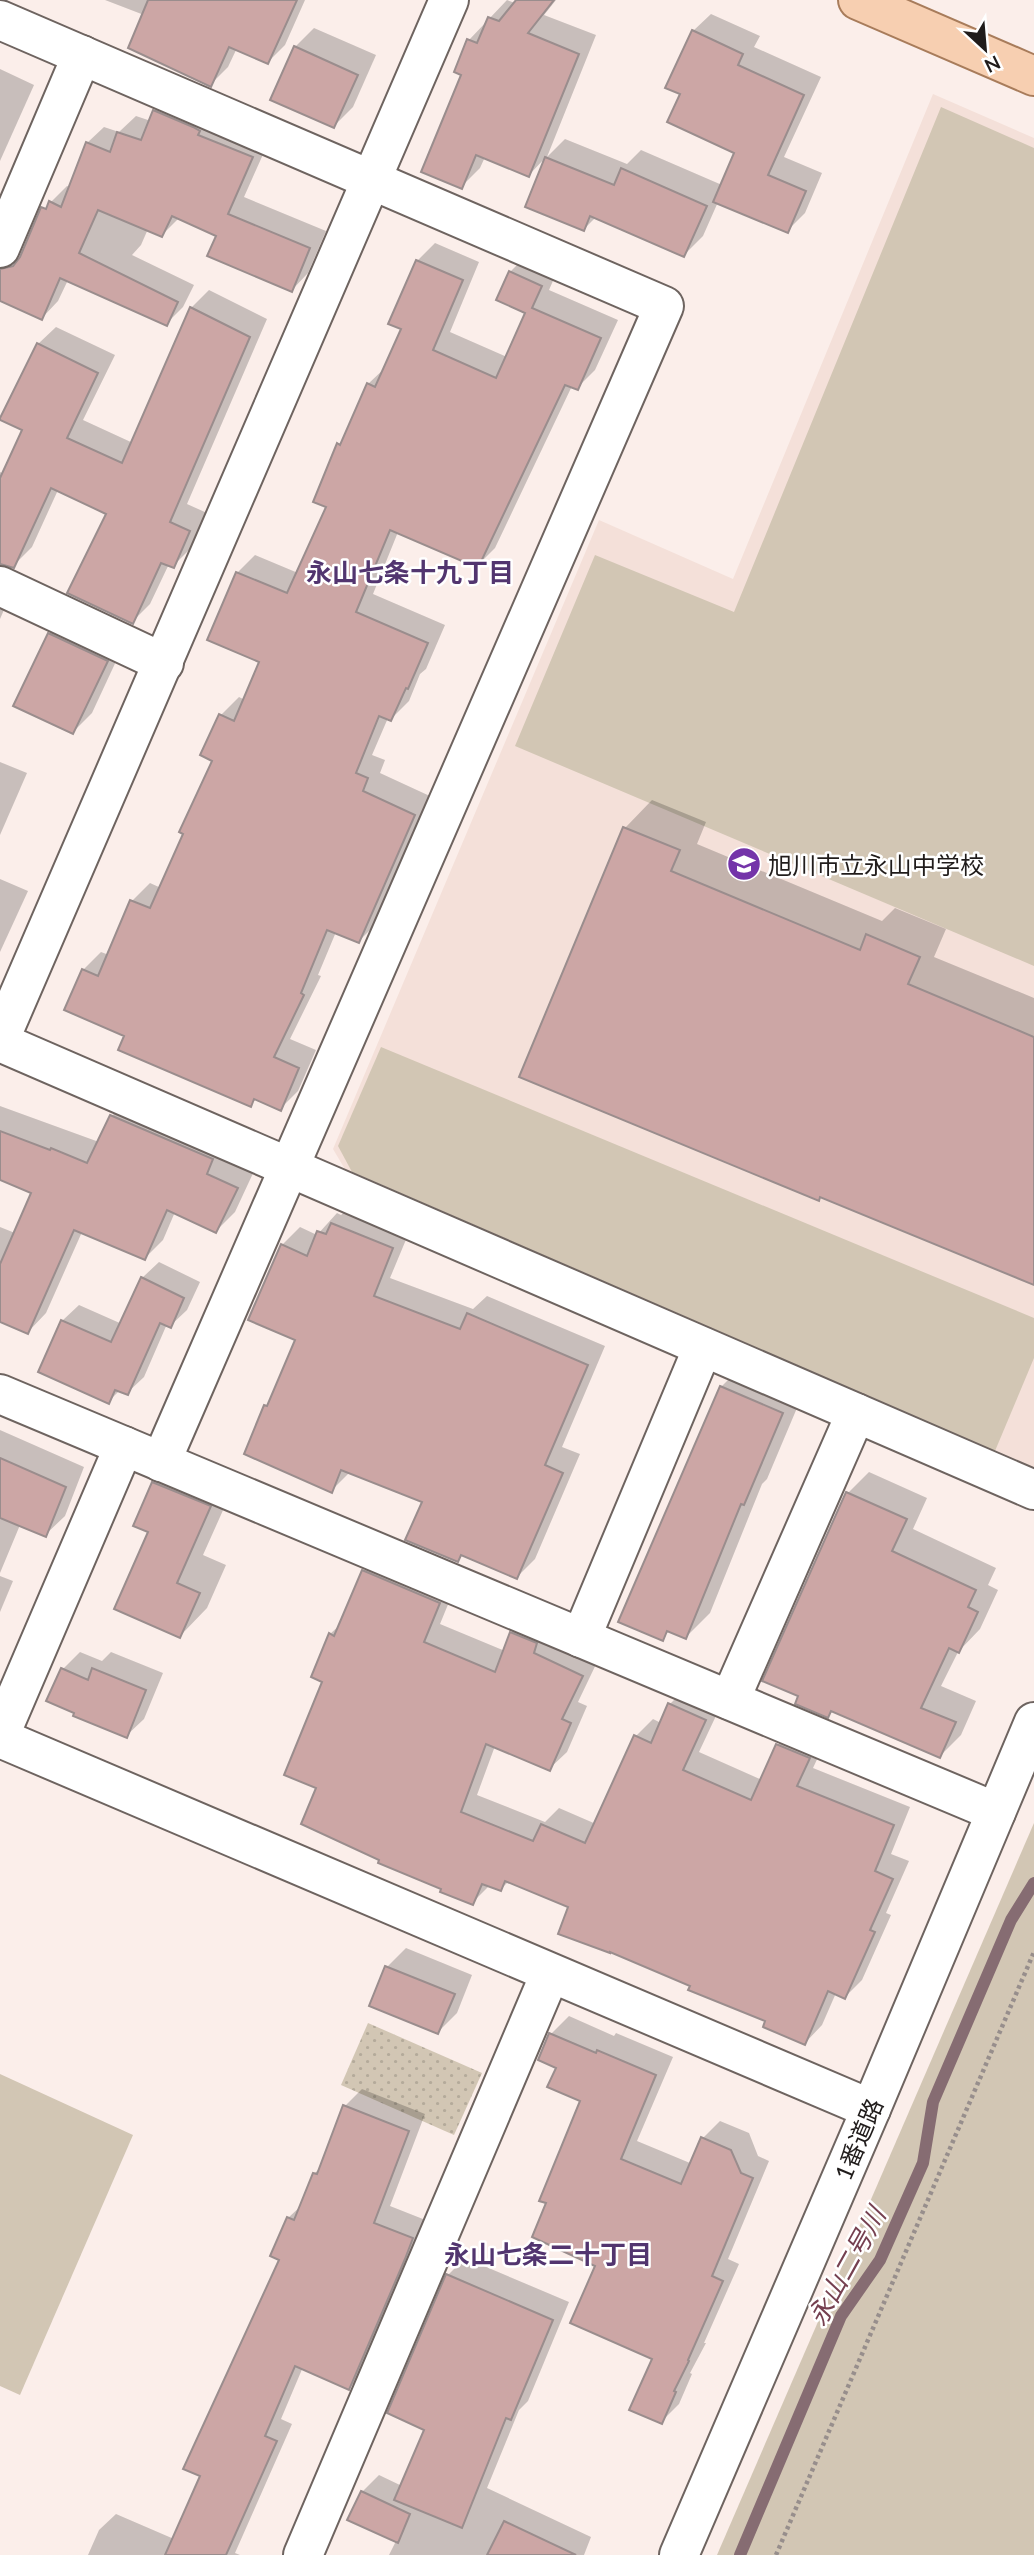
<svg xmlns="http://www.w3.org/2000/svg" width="1034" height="2555" viewBox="0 0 1034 2555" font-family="Lato,'Noto Sans JP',sans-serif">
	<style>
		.built { fill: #f4e0d9 }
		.grass { fill: #d2c6b4 }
		.park { fill: url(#park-dots) }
		.shadow { fill: #0003 }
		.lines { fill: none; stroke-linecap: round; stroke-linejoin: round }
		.stream { stroke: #866c72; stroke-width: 12 }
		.building { fill: #cca6a5; stroke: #9a8d8d; stroke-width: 2 }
		.minor-casing { stroke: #6e6460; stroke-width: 42 }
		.major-casing { stroke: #a87c5b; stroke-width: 42 }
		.path { stroke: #978e8c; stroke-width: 4.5; stroke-dasharray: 3.5 3.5; stroke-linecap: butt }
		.minor { stroke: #fff; stroke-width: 38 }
		.major { stroke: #f7cfb1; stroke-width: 38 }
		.labels { text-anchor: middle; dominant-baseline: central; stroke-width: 5; stroke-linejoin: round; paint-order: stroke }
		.poi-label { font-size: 24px; fill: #201c1b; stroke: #fff; text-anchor: start }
		.street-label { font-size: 24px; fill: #201c1b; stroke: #fff }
		.neighbourhood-label { font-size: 26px; font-weight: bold; fill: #52356f; stroke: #fff }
		.water-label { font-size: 26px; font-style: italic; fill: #754050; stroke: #fff }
	</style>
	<defs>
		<pattern id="park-dots" width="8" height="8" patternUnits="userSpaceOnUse" patternTransform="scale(1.75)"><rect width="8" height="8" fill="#d2c6b4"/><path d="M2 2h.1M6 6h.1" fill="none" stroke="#b4aa9a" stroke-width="1.8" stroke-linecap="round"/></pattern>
	</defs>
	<rect width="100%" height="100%" fill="#fbeeea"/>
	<path class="built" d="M933 94 1034 138V1473L349 1176 333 1149 599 520 733 579Z"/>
	<g class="grass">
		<path d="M941 107 1034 148V966L515 746 595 555 734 612Z"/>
		<path d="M381 1047 1034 1318V1358L995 1451 352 1172 338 1146Z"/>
		<path d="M1034 1823V2555H717Z"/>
		<path d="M0 2074 133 2135 20 2395 0 2386Z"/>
	</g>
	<path class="park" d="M368 2023 482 2073 454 2135 341 2085Z"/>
	<g class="shadow">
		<path d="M105 0H305L285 45 268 62 237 48 228 67 210 85 144 15Z"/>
		<path d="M507 0 515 3 518 0H556L544 15 596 35 547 157 565 139 627 164 641 150 722 185 736 152 682 93 693 31 711 14 760 36 754 47 821 77 784 157 822 173 805 213 787 231 718 202 703 236 684 255 596 217 584 229 527 206 546 157 529 175 485 157 480 168 462 186 463 74 469 40Z"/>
		<path d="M314 28 376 55 353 107 334 126 295 47Z"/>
		<path d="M0 69 34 85 0 161Z"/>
		<path d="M172 94 269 141 244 197 326 231 308 273 292 290 218 235 179 218 162 235 148 229 141 245 132 255 194 285 183 307 166 324 68 280 58 301 42 318 51 202 67 186 70 187 87 143 104 127 119 132 136 116 151 121 155 111Z"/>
		<path d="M435 243 479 262 450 332 507 357 527 312 510 272 528 254 559 267 549 290 618 320 595 370 577 388 572 386 495 548 477 566 398 532 373 594 445 625 426 669 420 674 409 701 391 719 388 718 372 755 385 760 380 773 432 797 377 923 359 941 336 932 318 975 321 976 290 1039 316 1050 298 1091 280 1109 256 1099 250 1105 127 1035 83 970 101 952 109 955 132 901 150 883 161 888 215 760 221 715 239 697 245 700 261 661 237 573 255 555 298 573 328 506 339 444 345 438 368 384 386 367 403 328 417 261Z"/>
		<path d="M209 290 267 319 187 504 207 513 191 548 173 566 169 564 150 604 132 622 108 513 58 490 32 547 15 564 0 561V472L4 474 24 429 38 344 56 327 115 355 83 420 133 443 191 308Z"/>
		<path d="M0 599 7 603 0 619Z"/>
		<path d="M69 615 125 642 92 713 73 732 50 634Z"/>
		<path d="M0 762 27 773 0 835Z"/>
		<path d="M652 800 706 822 697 844 882 921 895 908 946 929 934 957 1034 998V1280L822 1196 818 1199 521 1076 625 828Z"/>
		<path d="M0 879 28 891 0 952Z"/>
		<path d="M130 1097 255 1169 235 1212 216 1231 175 1212 163 1240 145 1258 82 1232 46 1313 28 1332 0 1320V1227L15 1233 33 1192 0 1179V1106L99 1142 112 1116Z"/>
		<path d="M351 1206 410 1230 390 1278 473 1309 487 1296 605 1346 562 1447 580 1454 535 1559 517 1577 464 1554 457 1560 424 1501 350 1472 331 1491 266 1406 272 1400 297 1339 282 1245 300 1227 317 1235 337 1213 341 1215Z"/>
		<path d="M159 1262 200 1282 187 1310 170 1326 167 1324 144 1377 127 1393 120 1390 109 1401 62 1321 79 1305 122 1324 142 1278Z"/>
		<path d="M745 1363 805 1389 767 1479 762 1484 710 1613 686 1637 670 1630 662 1638 721 1387Z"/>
		<path d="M0 1430 84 1467 65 1516 45 1535 20 1525 0 1573Z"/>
		<path d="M181 1455 237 1479 203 1555 226 1565 207 1608 180 1636 150 1531 154 1483Z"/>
		<path d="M869 1472 927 1498 913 1529 996 1568 988 1585 998 1590 980 1629 958 1652 941 1686 976 1701 961 1735 940 1756 834 1710 828 1716 848 1493Z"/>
		<path d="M381 1553 456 1585 440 1624 505 1651 512 1633 529 1616 599 1658 578 1702 587 1706 567 1752 549 1769 495 1746 477 1795 545 1822 559 1808 596 1824 636 1736 653 1719 661 1723 670 1704 687 1687 722 1703 699 1752 762 1780 778 1745 795 1727 826 1740 813 1768 910 1807 891 1854 909 1861 886 1913 891 1915 862 1980 845 1997 836 1993 822 2025 805 2043 768 2020 611 1950 570 1906 509 1881 501 1889 490 1885 472 1903 381 1859 318 1787 330 1634 341 1624 364 1571Z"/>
		<path d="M0 1576 13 1581 0 1612Z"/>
		<path d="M80 1652 102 1661 111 1652 163 1673 144 1719 126 1736 63 1669Z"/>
		<path d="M406 1948 472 1975 457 2013 438 2032 387 1967Z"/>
		<path d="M569 2016 614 2036 616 2033 673 2057 637 2141 690 2163 703 2138 720 2121 749 2133 758 2156 769 2161 728 2259 739 2264 704 2343H706L690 2373 692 2374 679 2404 661 2422 655 2358 598 2265 549 2203 582 2100 558 2067 540 2059 551 2034Z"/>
		<path d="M362 2089 425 2114 390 2206 428 2221 366 2371 349 2388 303 2367 281 2419 292 2424 235 2553 240 2555H88L99 2530 116 2514 174 2539 202 2476 281 2259 288 2218 303 2204 314 2174 321 2167 345 2106Z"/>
		<path d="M465 2258 569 2302 528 2401 519 2410 487 2488 591 2537 584 2555H389L396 2541 362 2492 379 2475 402 2486 427 2429 448 2275Z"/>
	</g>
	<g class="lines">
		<path class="stream" d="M740 2555 841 2316 880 2260 923 2163 933 2102 1011 1920 1034 1883"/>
	</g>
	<g class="building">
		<path d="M148 0H297L268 64 229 47 211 87 128 48Z"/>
		<path d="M516 0H554L528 33 579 54 529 177 476 155 462 189 421 172 461 75 454 72 467 39 477 43 488 17 499 21Z"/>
		<path d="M692 30 743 54 738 65 804 95 768 175 806 191 788 233 713 202 734 153 667 122 680 94 665 88Z"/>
		<path d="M294 46 358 75 334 128 270 100Z"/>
		<path d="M153 110 193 127 200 131 198 135 253 157 228 214 310 248 292 292 207 256 216 236 172 216 162 237 98 210 79 253 178 302 167 326 60 278 42 320 0 301V269L13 266 20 257 41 207 46 209 49 201 61 207 86 142 110 152 117 132 141 140Z"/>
		<path d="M545 157 614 185 621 168 707 206 684 257 590 216 584 231 525 207Z"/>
		<path d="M416 260 463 280 433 350 496 378 525 313 496 300 509 271 542 286 532 308 601 338 578 390 565 385 478 568 390 530 356 612 428 643 408 689 406 688 391 721 379 716 356 773 368 778 363 791 415 815 359 943 327 930 301 993 304 995 274 1057 299 1068 281 1111 254 1099 251 1107 118 1050 124 1036 64 1010 82 969 98 976 130 900 150 908 183 834 179 832 212 761 200 755 219 714 234 721 259 662 207 640 236 572 287 593 326 507 313 502 337 443 340 445 367 383 375 387 401 329 388 324Z"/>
		<path d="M190 307 250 337 170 522 190 531 174 568 161 563 133 624 67 593 106 514 51 488 14 568 0 564V478L22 430 0 420V418L37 343 98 373 67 438 122 463Z"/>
		<path d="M48 633 108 661 73 734 13 706Z"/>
		<path d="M623 827 680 850 671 871 860 950 866 934 920 957 908 984 1034 1037V1285L820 1197 819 1201 519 1077Z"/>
		<path d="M110 1115 213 1159 207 1174 238 1188 216 1233 167 1210 145 1260 74 1230 28 1334 0 1322V1264L31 1193 0 1180V1131L50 1150 51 1148 87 1163Z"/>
		<path d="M331 1223 393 1248 374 1296 460 1329 467 1313 588 1365 545 1465 563 1473 517 1579 461 1555 458 1562 405 1540 422 1502 341 1470 332 1493 244 1454 264 1405 267 1406 295 1340 248 1320 281 1244 307 1256 317 1231 326 1234Z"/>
		<path d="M141 1277 184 1298 171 1328 160 1323 128 1395 115 1390 109 1404 38 1372 61 1320 111 1342Z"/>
		<path d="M720 1386 783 1413 744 1505 741 1504 686 1639 667 1631 663 1641 618 1622Z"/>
		<path d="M0 1458 66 1487 46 1537 0 1518Z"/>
		<path d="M152 1482 211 1506 177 1583 200 1593 180 1638 114 1609 148 1532 133 1526Z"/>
		<path d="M846 1492 907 1519 892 1551 976 1590 968 1607 978 1612 959 1653 949 1648 921 1708 956 1722 940 1758 831 1711 828 1718 795 1704 798 1696 762 1681Z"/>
		<path d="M362 1570 440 1603 424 1642 495 1672 510 1632 537 1643 534 1653 583 1676 562 1719 571 1723 550 1771 486 1744 461 1812 533 1841 541 1824 585 1843 634 1735 651 1743 668 1703 706 1720 683 1770 751 1800 776 1744 810 1758 797 1786 894 1825 875 1871 893 1879 870 1930 875 1932 845 1999 828 1991 805 2045 763 2027 765 2021 688 1990 690 1986 610 1952V1953L558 1934 568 1907 505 1881 501 1891 482 1884 473 1905 440 1892 441 1889 378 1863 379 1860 301 1824 316 1788 284 1775 322 1682 311 1677 329 1633 334 1636Z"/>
		<path d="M61 1668 88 1680 92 1668 146 1690 127 1738 73 1716 74 1713 46 1701Z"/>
		<path d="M385 1966 455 1994 438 2034 369 2006Z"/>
		<path d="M549 2033 596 2053 597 2050 656 2075 621 2159 681 2184 701 2137 731 2150 741 2173 753 2178 712 2276 723 2281 688 2360 689 2361 674 2391 676 2392 662 2424 629 2410 652 2359 570 2323 595 2266 532 2237 546 2203 539 2201 580 2101 547 2087 556 2068 538 2060Z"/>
		<path d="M343 2105 409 2131 374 2223 413 2238 405 2259 349 2390 295 2366 265 2436 277 2441 226 2555H165L200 2476 183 2469 279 2260 270 2256 287 2217 294 2220 313 2173 317 2174Z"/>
		<path d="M446 2274 553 2320 511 2420 506 2418 462 2528 394 2500 424 2430 387 2413Z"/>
		<path d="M361 2491 410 2514 398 2543 347 2520Z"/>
		<path d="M504 2521 576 2555H487Z"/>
	</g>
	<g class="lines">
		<g class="minor-casing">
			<g id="minor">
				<path d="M0 20 664 306 161 1462"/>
				<path d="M0 248 82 55"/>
				<path d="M0 586 164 663"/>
				<path d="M0 1039 449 0"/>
				<path d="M0 1042 1034 1490"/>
				<path d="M0 1394 996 1812"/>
				<path d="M581 1638 703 1347"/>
				<path d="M730 1700 856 1413"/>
				<path d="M0 1735 124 1446"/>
				<path d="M0 1738 871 2109"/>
				<path d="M303 2555 550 1974"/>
				<path d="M679 2555 871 2109 1034 1722"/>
			</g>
		</g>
		<g class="major-casing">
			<path id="major" d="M858 0 1034 76"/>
		</g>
		<path class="path" d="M776 2555 1034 1952"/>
		<use href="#minor" class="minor"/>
		<use href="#major" class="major"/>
	</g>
	<defs>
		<g id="school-disc" transform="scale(1.75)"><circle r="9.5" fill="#7434a9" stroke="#fff"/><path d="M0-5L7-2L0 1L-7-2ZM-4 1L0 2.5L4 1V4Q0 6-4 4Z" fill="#fff"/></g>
	</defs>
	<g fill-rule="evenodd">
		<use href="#school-disc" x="744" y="864"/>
	</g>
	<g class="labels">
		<g class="poi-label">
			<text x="768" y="864">旭川市立永山中学校</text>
		</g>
		<g class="street-label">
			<text transform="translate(858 2139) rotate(-67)">1番道路</text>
		</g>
		<g class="neighbourhood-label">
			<text x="410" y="572">永山七条十九丁目</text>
			<text x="548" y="2254">永山七条二十丁目</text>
		</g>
		<g class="water-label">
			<text transform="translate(846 2266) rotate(-61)">永山二号川</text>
		</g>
	</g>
	<g transform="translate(985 49) rotate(154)" stroke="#ffffff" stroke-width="5" paint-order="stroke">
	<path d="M0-5L12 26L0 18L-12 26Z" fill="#201c1b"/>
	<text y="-10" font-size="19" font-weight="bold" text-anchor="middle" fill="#201c1b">N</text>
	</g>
</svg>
